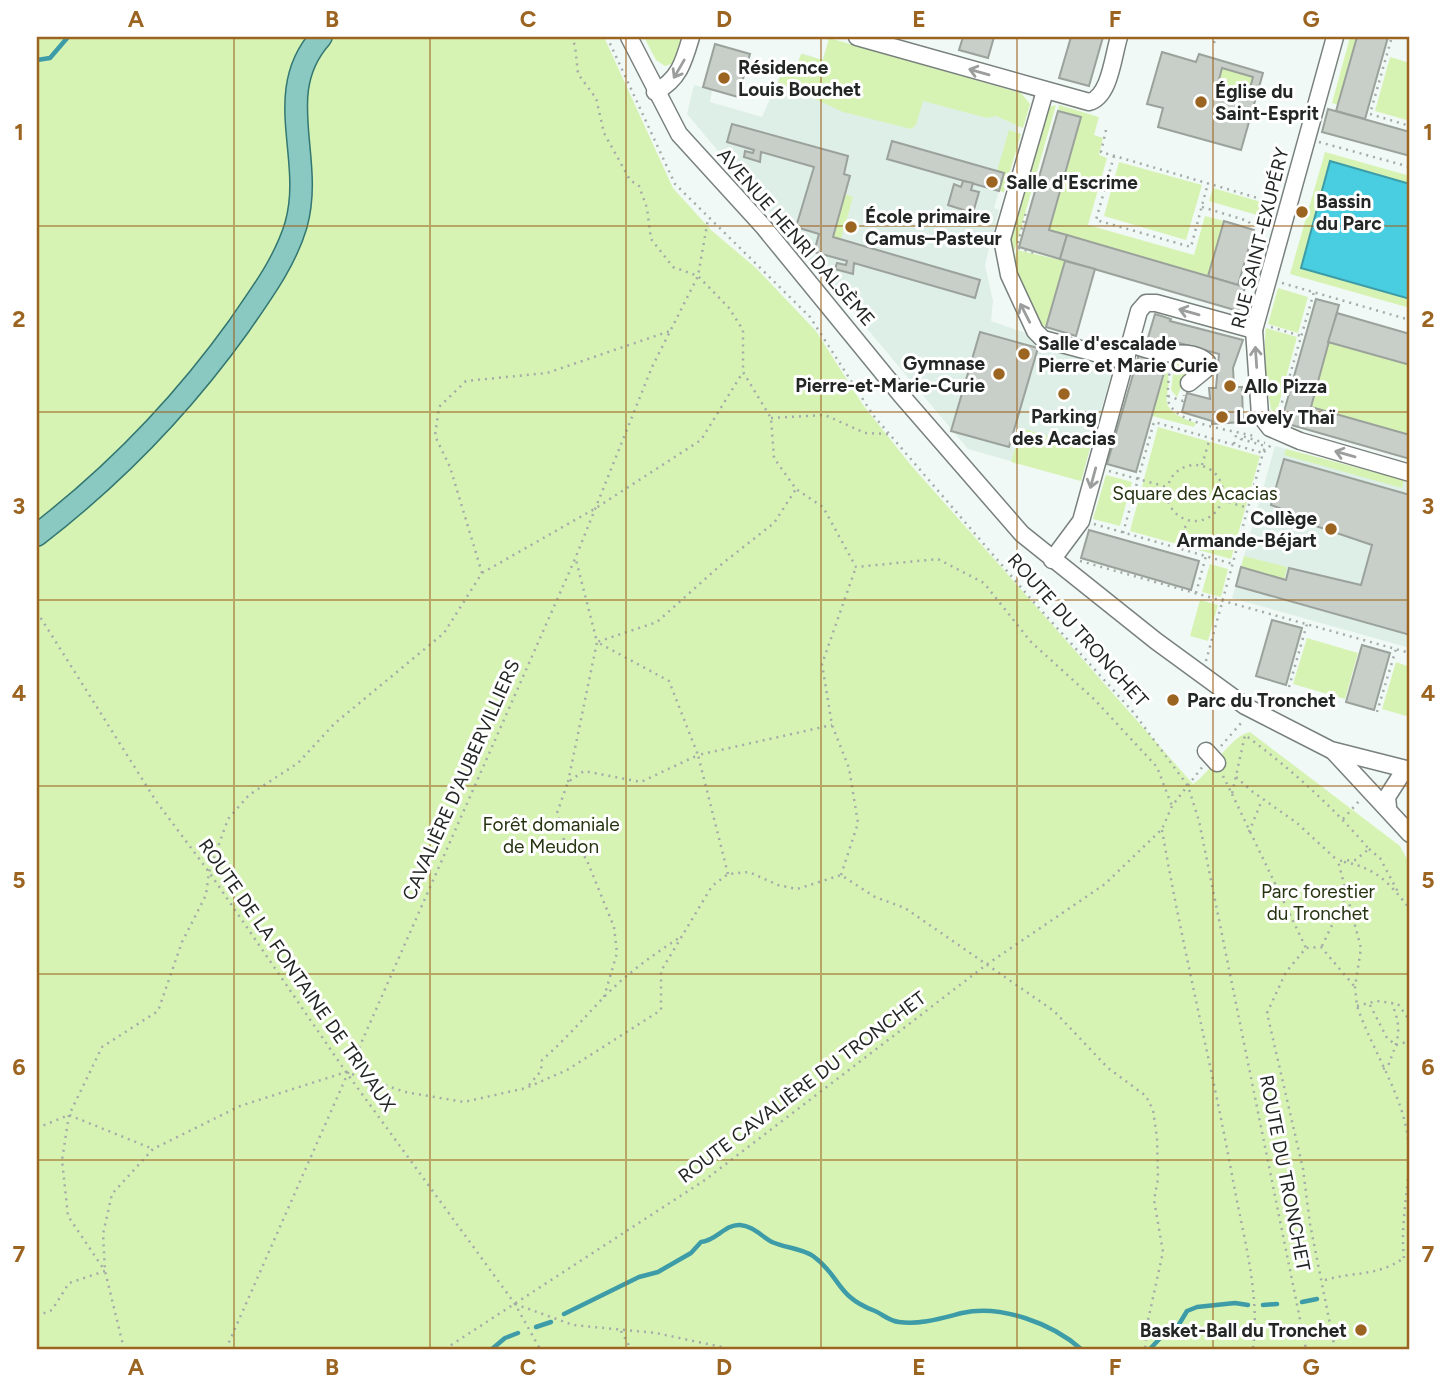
<svg xmlns="http://www.w3.org/2000/svg" width="1447" height="1386" viewBox="0 0 1447 1386" font-family="Figtree,sans-serif">
	<style>
		.built { fill: #deefe7 }
		.green { fill: #d7f3b3 }
		.water { fill: #48cee0; stroke: #3d9ca8; stroke-width: 2 }
		.lines { fill: none; stroke-linecap: round; stroke-linejoin: round }
		.stream { stroke: #3d9ca8; stroke-width: 4.5 }
		.building { fill: #c8cec8; stroke: #9ba19b; stroke-width: 2; fill-rule: evenodd }
		.minor-casing { stroke: #79817d; stroke-width: 19 }
		.major-casing { stroke: #337771; stroke-width: 24 }
		.path { stroke: #a4aba8; stroke-width: 2.5; stroke-dasharray: 2 5; stroke-linecap: butt }
		.minor { stroke: #fff; stroke-width: 16 }
		.major { stroke: #8ac8c2; stroke-width: 21 }
		.oneway { stroke: #9c9d9d }
		.grid { fill: none; stroke: #9c6421; stroke-width: 2; stroke-opacity: 0.55 }
		.poi-dot { fill: #9c6421; stroke: #fff; stroke-width: 2.5 }
		.labels { text-anchor: middle; dominant-baseline: central; stroke-width: 6; stroke-linejoin: round; paint-order: stroke }
		.poi-label { font-size: 19px; font-weight: bold; fill: #232625; stroke: #fff; text-anchor: start }
		.street-label { font-size: 19px; fill: #232625; stroke: #fff }
		.park-label { font-size: 19px; fill: #253310; stroke: #fff }
		.neatline { fill: none; stroke: #9c6421; stroke-width: 2.5 }
		.grid-label { font-size: 23px; text-anchor: middle; font-weight: bold; fill: #9c6421 }
	</style>
	<rect width="100%" height="100%" fill="#f0f9f5"/>
	<g class="built">
		<path d="M827 46 1025 105 994 208 999 210 985 265 993 301 991 321 1107 362 1112 371 1081 481 968 449 687 114 694 85 712 90 710 102 762 117 784 67 795 71 802 53 822 60Z"/>
		<path d="M1275 446 1410 482V648L1232 598Z"/>
	</g>
	<g class="green">
		<path d="M37 37H604L673 188 711 230 756 268 816 331 863 405 910 464 1193 784C1212 771 1230 736 1250 732L1400 846 1410 865V1349H37Z"/>
		<path d="M644 37H682L674 63 665 66 656 60Z"/>
		<path d="M1350 37H1357L1338 105 1332 103Z"/>
		<path d="M829 38 1021 93 1030 104 1023 128 996 116 987 118 923 101 916 125 911 129 843 112 778 82 784 67 795 71 801 54 823 60Z"/>
		<path d="M1390 57 1410 63V121L1375 111Z"/>
		<path d="M1222 68 1253 77 1247 100 1216 91Z"/>
		<path d="M1056 105 1011 263 1010 230 1047 108Z"/>
		<path d="M1059 105 1099 117 1094 135 1103 138 1099 155 1107 158 1088 225 1194 255 1205 216 1224 221 1208 276 1049 230 1081 118 1058 111Z"/>
		<path d="M1009 130 1021 134 1004 192 999 191 1004 173 997 171Z"/>
		<path d="M1325 152 1410 176V184L1330 161 1301 268 1410 299V308L1290 274Z"/>
		<path d="M1119 162 1202 185 1186 240 1104 216Z"/>
		<path d="M1213 188 1261 202 1257 215 1209 201Z"/>
		<path d="M845 194 853 197 841 239 833 237Z"/>
		<path d="M1017 250 1065 261 1046 327 1041 325 1012 267Z"/>
		<path d="M1278 288 1308 297 1298 333 1268 324Z"/>
		<path d="M1266 328 1297 337 1275 419C1267 409 1263 341 1266 328Z"/>
		<path d="M1328 342 1410 365V435L1311 407Z"/>
		<path d="M1175 359 1198 365 1185 378 1177 397 1171 390Z"/>
		<path d="M1166 369C1177 395 1147 406 1196 423L1194 427 1152 416Z"/>
		<path d="M1158 427 1260 456 1231 559 1130 531Z"/>
		<path d="M1021 428 1090 448 1081 481 1011 462Z"/>
		<path d="M1286 449 1404 480 1402 488 1284 455Z"/>
		<path d="M1106 475 1132 482 1120 526 1093 519Z"/>
		<path d="M1244 556 1287 567 1284 579 1241 567Z"/>
		<path d="M1210 564 1228 569 1221 597 1202 592Z"/>
		<path d="M1200 600 1218 605 1208 641 1190 636Z"/>
		<path d="M1307 638 1358 653 1345 699 1293 684Z"/>
		<path d="M1396 662 1410 667V717L1382 709Z"/>
	</g>
	<path class="water" d="M1330 161 1410 184V299L1301 268Z"/>
	<g class="lines">
		<g class="stream">
			<path d="M37 60 50 58 68 37"/>
			<path d="M1302 1302 1317 1299"/>
			<path d="M1263 1305 1277 1304"/>
			<path d="M564 1314 639 1277 658 1272 691 1253 701 1242C716 1241 725 1224 740 1225 753 1226 761 1236 772 1242 785 1248 801 1248 813 1256 841 1276 835 1296 875 1311 884 1315 889 1321 899 1322 920 1325 942 1318 962 1313 1001 1304 1053 1324 1081 1349"/>
			<path d="M536 1327 551 1322"/>
			<path d="M492 1349 505 1338 518 1333"/>
			<path d="M1150 1349 1163 1335 1178 1326 1187 1311 1197 1307 1235 1303 1248 1305"/>
		</g>
	</g>
	<g class="building">
		<path d="M963 37H994L988 58 959 50Z"/>
		<path d="M1071 37H1103L1089 86 1059 78Z"/>
		<path d="M1357 37H1388L1365 119 1336 111Z"/>
		<path d="M715 44 750 54 738 97 703 87Z"/>
		<path d="M1162 52 1196 62 1199 54 1263 73 1241 150 1158 127 1163 108 1147 104ZM1222 68 1253 77 1247 100 1216 91Z"/>
		<path d="M1328 109 1410 132V156L1322 132Z"/>
		<path d="M1058 111 1081 117 1049 230 1067 235 1060 259 1019 247Z"/>
		<path d="M732 124 848 156 844 174 850 176 833 237 980 280 975 298 854 263 853 274 835 269 837 263 846 265 847 261 814 252 819 234 796 227 814 167 761 152 760 162 744 157 745 151 753 153 754 150 727 142Z"/>
		<path d="M892 141 1004 173 999 191 887 159Z"/>
		<path d="M963 181 973 183 971 190 979 192 973 213 948 205 954 184 961 187Z"/>
		<path d="M1224 221 1254 230 1238 285 1208 276Z"/>
		<path d="M1067 235 1245 287 1238 311 1060 259Z"/>
		<path d="M1065 261 1095 269 1076 336 1046 327Z"/>
		<path d="M1316 299 1339 305 1311 407 1410 435V459L1281 422Z"/>
		<path d="M1337 313 1410 334V365L1328 342Z"/>
		<path d="M1155 314 1171 319 1170 321 1243 340 1233 368 1234 387H1242L1243 422 1212 424V421L1182 412 1187 393 1210 399 1209 388H1216L1219 354 1165 339 1163 346 1147 341Z"/>
		<path d="M980 332 1038 348 1009 447 951 431Z"/>
		<path d="M1139 354 1167 362 1136 472 1107 464Z"/>
		<path d="M1284 459 1410 495V635L1236 586 1241 567 1286 580 1289 568 1361 585 1372 545 1283 515 1285 510 1271 505Z"/>
		<path d="M1089 530 1199 561 1191 590 1081 558Z"/>
		<path d="M1272 620 1302 628 1286 685 1256 676Z"/>
		<path d="M1362 645 1390 653 1374 710 1346 702Z"/>
	</g>
	<g class="lines">
		<g class="minor-casing">
			<g id="minor">
				<path d="M629 37 679 134 762 225 901 395 1022 534 1156 641 1245 706 1331 750 1410 770"/>
				<path d="M857 37 1089 102C1110 97 1113 56 1119 37"/>
				<path d="M1335 37 1254 330 1260 415 1270 428 1300 441 1410 473"/>
				<path d="M1045 91 1002 239 1009 275 1035 331 1043 339 1125 361"/>
				<path d="M655 92C679 80 684 61 691 37"/>
				<path d="M1130 344C1140 347 1152 352 1163 353 1179 355 1193 350 1207 362L1205 370 1189 383"/>
				<path d="M1052 560 1081 521 1139 311 1146 303H1156L1254 330"/>
				<path d="M1206 751 1217 763"/>
				<path d="M1333 751 1410 834"/>
				<path d="M1388 807 1387 797 1405 769"/>
			</g>
		</g>
		<g class="major-casing">
			<path id="major" d="M37 535C116 474 181 407 239 326 261 294 285 262 296 225 315 158 271 93 321 37"/>
		</g>
		<g class="path">
			<path d="M570 37 575 45 578 74 596 98 604 133 630 180 639 186 647 208 651 239 673 267 698 276 729 308 743 330V372L771 418 774 458 796 489 823 507 856 567 938 559 984 583 1031 642 1094 699 1157 767 1172 806"/>
			<path d="M607 37 675 184 810 317 873 415 1031 599 1134 713 1188 786 1199 821 1306 1349"/>
			<path d="M1391 40 1370 114 1410 126"/>
			<path d="M1214 43 1216 37"/>
			<path d="M1106 130 1101 152 1261 199"/>
			<path d="M1319 142 1410 167"/>
			<path d="M1114 156 1096 220 1191 247 1208 183"/>
			<path d="M1202 207 1248 221 1253 227"/>
			<path d="M1018 243 1026 212"/>
			<path d="M1018 248 1038 254"/>
			<path d="M1282 283 1410 320"/>
			<path d="M1271 327 1301 336"/>
			<path d="M1170 367C1169 377 1167 390 1168 400 1173 425 1236 430 1257 437"/>
			<path d="M1168 396 1183 401 1184 395"/>
			<path d="M1278 416 1314 292"/>
			<path d="M771 418 825 415 865 433 889 434"/>
			<path d="M1234 444 1237 431"/>
			<path d="M1202 465 1210 438"/>
			<circle cx="1195" cy="493" r="28"/>
			<path d="M1109 471 1167 487"/>
			<path d="M1222 500 1248 508"/>
			<path d="M1094 524 1233 564"/>
			<path d="M1123 533 1154 422 1263 453 1265 446 1241 439 1242 436 1265 443"/>
			<path d="M1179 548 1187 521"/>
			<path d="M1080 561 1410 653"/>
			<path d="M482 573 450 467 435 436 439 407 466 381 547 373 670 331"/>
			<path d="M1196 593 1206 556"/>
			<path d="M37 612 156 801 209 872 346 1072 515 1304 540 1349"/>
			<path d="M1206 661 1263 453 1271 445"/>
			<path d="M1289 687 1307 624"/>
			<path d="M1377 712 1396 649"/>
			<path d="M1221 746 1242 722"/>
			<path d="M1223 776 1232 794 1245 735C1290 768 1332 806 1369 849L1355 860 1338 861 1361 948 1355 987 1357 1006C1371 1047 1400 1091 1407 1132 1414 1174 1399 1216 1404 1258"/>
			<path d="M1236 777 1253 792 1297 823 1338 861"/>
			<path d="M568 782 597 642 576 560"/>
			<path d="M1232 794 1306 948"/>
			<path d="M1343 819 1360 800"/>
			<path d="M1162 830C1183 951 1213 1070 1235 1191 1245 1243 1260 1297 1253 1349"/>
			<path d="M1249 832 1262 800"/>
			<path d="M1369 849 1380 858 1398 892"/>
			<path d="M1344 862C1377 868 1390 884 1410 909"/>
			<path d="M728 874 698 755 832 725"/>
			<path d="M841 875 858 823 849 768 832 725 822 664 856 567"/>
			<path d="M1322 946 1346 896"/>
			<path d="M604 997 617 953 614 927 586 858 564 840 557 813 568 782 584 771 641 782 698 755 669 681 597 642 657 622 723 563 774 523 796 489"/>
			<path d="M1370 1005 1387 1038 1396 1045"/>
			<path d="M1357 1006 1377 1001 1398 1004 1410 1021"/>
			<path d="M1396 1045 1410 1041"/>
			<path d="M1383 1069 1388 1066C1398 1040 1403 1030 1392 1004"/>
			<path d="M529 1085 541 1071 542 1060C565 1040 583 1019 604 997 626 974 654 954 682 936"/>
			<path d="M37 1128 69 1115 153 1149"/>
			<path d="M1325 1280C1356 1271 1376 1277 1404 1258"/>
			<path d="M515 1304 573 1325 656 1333 731 1349"/>
			<path d="M37 1316 52 1310 69 1283 105 1271 68 1216 62 1160 69 1115 102 1047 158 1011 182 942 206 895 209 872 228 819 249 795 298 763 334 724 444 633 482 573 596 508 701 440 743 372"/>
			<path d="M621 1331 631 1349"/>
			<path d="M124 1349 105 1271 103 1234 112 1194 153 1149 240 1106 346 1072 405 1092 464 1102 526 1088 567 1070 661 1010V971L712 886 728 874 749 872 778 885 797 889 841 875 875 897 905 908 1054 1011 1108 1068 1146 1096 1153 1110 1157 1138 1158 1179 1154 1200 1163 1252 1147 1325 1145 1349"/>
			<path d="M226 1349 575 559 652 367 698 276 708 219"/>
			<path d="M445 1349 705 1180 986 965 1105 884 1162 829 1172 806 1203 766"/>
			<path d="M1335 1349 1310 1224 1303 1169 1267 1013 1286 972 1306 948 1321 947 1355 987"/>
		</g>
		<use href="#minor" class="minor"/>
		<use href="#major" class="major"/>
	</g>
	<defs><path id="oneway-shaft" d="M-6 0H5M1.5-3L5.5 0L1.5 3" fill="none" stroke-width="1.6" stroke-linecap="round" stroke-linejoin="round" transform="scale(1.75)"/></defs>
	<g class="oneway">
		<use href="#oneway-shaft" transform="translate(679 69) rotate(120)"/>
		<use href="#oneway-shaft" transform="translate(979 72) rotate(-164)"/>
		<use href="#oneway-shaft" transform="translate(1189 312) rotate(-164)"/>
		<use href="#oneway-shaft" transform="translate(1025 313) rotate(-117)"/>
		<use href="#oneway-shaft" transform="translate(1256 357) rotate(-94)"/>
		<use href="#oneway-shaft" transform="translate(1345 454) rotate(-164)"/>
		<use href="#oneway-shaft" transform="translate(1093 478) rotate(105)"/>
	</g>
	<path class="grid" d="M234 37V1349M430 37V1349M626 37V1349M821 37V1349M1017 37V1349M1213 37V1349M37 226H1410M37 412H1410M37 600H1410M37 786H1410M37 974H1410M37 1160H1410"/>
	<g class="poi-dot">
		<circle cx="724" cy="78" r="7"/>
		<circle cx="1201" cy="102" r="7"/>
		<circle cx="992" cy="182" r="7"/>
		<circle cx="1302" cy="212" r="7"/>
		<circle cx="851" cy="227" r="7"/>
		<circle cx="1024" cy="354" r="7"/>
		<circle cx="999" cy="374" r="7"/>
		<circle cx="1230" cy="386" r="7"/>
		<circle cx="1064" cy="394" r="7"/>
		<circle cx="1222" cy="417" r="7"/>
		<circle cx="1331" cy="529" r="7"/>
		<circle cx="1173" cy="700" r="7"/>
		<circle cx="1361" cy="1330" r="7"/>
	</g>
	<g class="labels">
		<g class="poi-label">
			<text x="738" y="67">Résidence<tspan x="738" dy="22">Louis Bouchet</tspan></text>
			<text x="1215" y="91">Église du<tspan x="1215" dy="22">Saint-Esprit</tspan></text>
			<text x="1006" y="182">Salle d'Escrime</text>
			<text x="1316" y="201">Bassin<tspan x="1316" dy="22">du Parc</tspan></text>
			<text x="865" y="216">École primaire<tspan x="865" dy="22">Camus–Pasteur</tspan></text>
			<text x="1038" y="343">Salle d'escalade<tspan x="1038" dy="22">Pierre et Marie Curie</tspan></text>
			<text x="985" y="363" text-anchor="end">Gymnase<tspan x="985" dy="22">Pierre-et-Marie-Curie</tspan></text>
			<text x="1244" y="386">Allo Pizza</text>
			<text x="1064" y="416" text-anchor="middle">Parking<tspan x="1064" dy="22">des Acacias</tspan></text>
			<text x="1236" y="417">Lovely Thaï</text>
			<text x="1317" y="518" text-anchor="end">Collège<tspan x="1317" dy="22">Armande-Béjart</tspan></text>
			<text x="1187" y="700">Parc du Tronchet</text>
			<text x="1347" y="1330" text-anchor="end">Basket-Ball du Tronchet</text>
		</g>
		<g class="street-label">
			<text transform="translate(796 237) rotate(49)">AVENUE HENRI DALSÈME</text>
			<text transform="translate(1260 238) rotate(-76)">RUE SAINT-EXUPÉRY</text>
			<text transform="translate(1078 630) rotate(48)">ROUTE DU TRONCHET</text>
			<text transform="translate(461 780) rotate(-66)">CAVALIÈRE D'AUBERVILLIERS</text>
			<text transform="translate(297 975) rotate(55)">ROUTE DE LA FONTAINE DE TRIVAUX</text>
			<text transform="translate(802 1087) rotate(-37)">ROUTE CAVALIÈRE DU TRONCHET</text>
			<text transform="translate(1285 1173) rotate(79)">ROUTE DU TRONCHET</text>
		</g>
		<g class="park-label">
			<text x="1195" y="493">Square des Acacias</text>
			<text x="551" y="824">Forêt domaniale<tspan x="551" dy="22">de Meudon</tspan></text>
			<text x="1318" y="891">Parc forestier<tspan x="1318" dy="22">du Tronchet</tspan></text>
		</g>
	</g>
	<rect width="1447" height="1386" fill="none" stroke="#ffffff" stroke-width="77"/>
	<rect x="38" y="38" width="1370" height="1310" class="neatline"/>
	<g class="grid-label">
		<text x="136" y="27">A</text>
		<text x="332" y="27">B</text>
		<text x="528" y="27">C</text>
		<text x="724" y="27">D</text>
		<text x="919" y="27">E</text>
		<text x="1115" y="27">F</text>
		<text x="1311" y="27">G</text>
		<text x="19" y="140">1</text>
		<text x="1428" y="140">1</text>
		<text x="19" y="327">2</text>
		<text x="1428" y="327">2</text>
		<text x="19" y="514">3</text>
		<text x="1428" y="514">3</text>
		<text x="19" y="701">4</text>
		<text x="1428" y="701">4</text>
		<text x="19" y="888">5</text>
		<text x="1428" y="888">5</text>
		<text x="19" y="1075">6</text>
		<text x="1428" y="1075">6</text>
		<text x="19" y="1262">7</text>
		<text x="1428" y="1262">7</text>
		<text x="136" y="1375">A</text>
		<text x="332" y="1375">B</text>
		<text x="528" y="1375">C</text>
		<text x="724" y="1375">D</text>
		<text x="919" y="1375">E</text>
		<text x="1115" y="1375">F</text>
		<text x="1311" y="1375">G</text>
	</g>
</svg>
